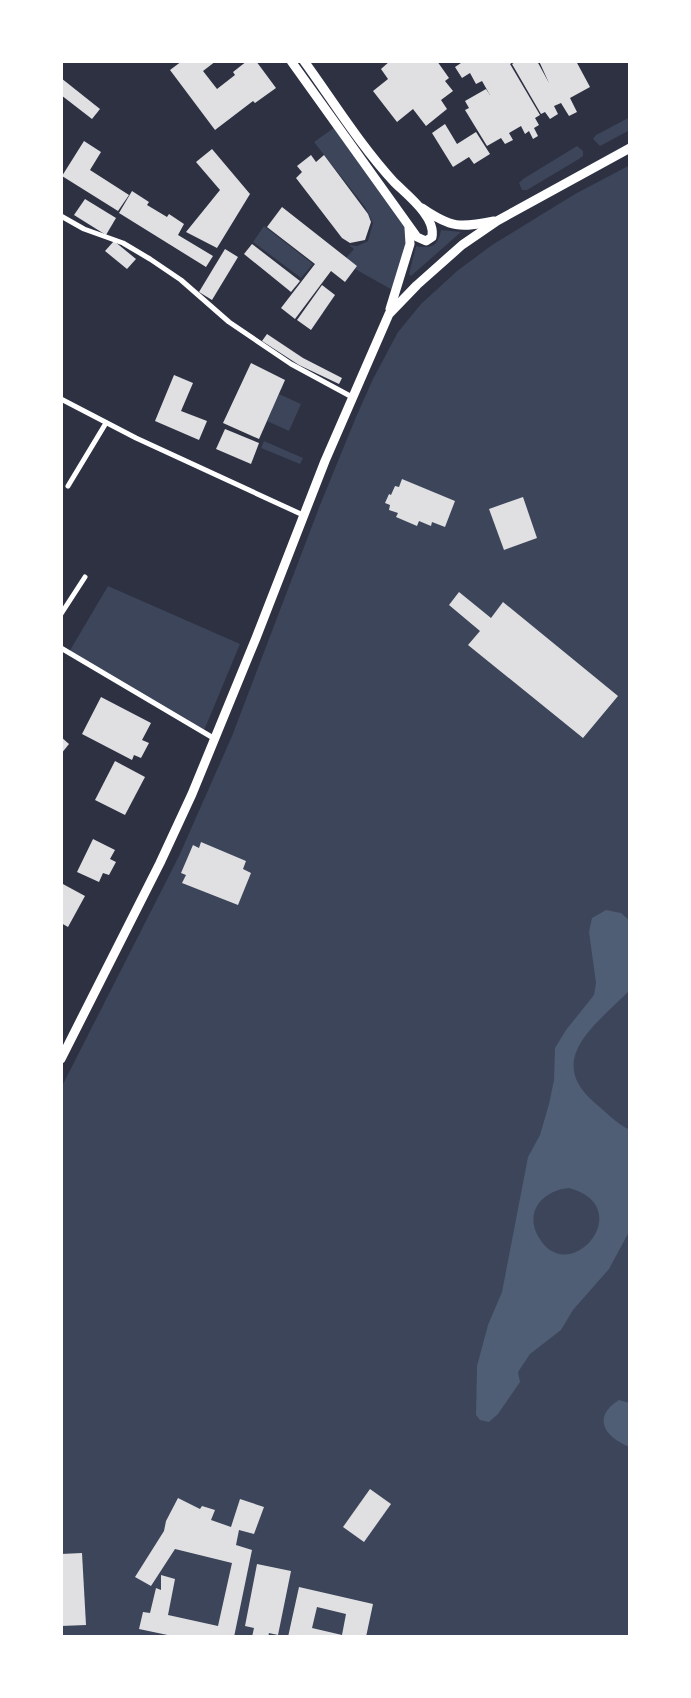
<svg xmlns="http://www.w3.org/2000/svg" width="691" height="1698" viewBox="0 0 691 1698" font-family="'PT Sans Narrow',sans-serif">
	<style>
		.green { fill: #3c4559 }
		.water { fill: #4f5d75; fill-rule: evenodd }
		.building { fill: #e0e0e3; fill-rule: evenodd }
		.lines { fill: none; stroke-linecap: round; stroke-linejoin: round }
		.minor { stroke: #fff; stroke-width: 5 }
		.primary { stroke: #fff; stroke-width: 9 }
	</style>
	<rect width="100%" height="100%" fill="#2d3142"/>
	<g class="green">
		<path d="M630 117V130L600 146 593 139 596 135Z"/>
		<path d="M338 125 403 217 410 244 396 292 355 269 357 266 346 258 354 249 349 245 357 246 368 241 373 223 365 207 314 142Z"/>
		<path d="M577 146 583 151V156L579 159 527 190H522L519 183 523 179Z"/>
		<path d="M630 165V1637H61V1088L179 856 232 736 320 505 356 417 373 379 398 332 421 304 457 271 492 245 575 194Z"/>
		<path d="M264 226 313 264 301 278 253 242Z"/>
		<path d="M441 230 461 232 411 276 409 274 416 246C432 249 438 246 441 230Z"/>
		<path d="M279 394 301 404 289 431 267 421Z"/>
		<path d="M264 441 303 458 300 464 261 448Z"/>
		<path d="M108 586 240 644 203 733 69 652Z"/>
	</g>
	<g class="water">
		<path d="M606 910 621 913 630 921V990C598 1023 543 1059 595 1103 606 1112 617 1124 630 1130V1230L609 1269 573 1310 561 1330 530 1354 518 1372 520 1382 498 1414 489 1422 480 1420 476 1415 477 1366 488 1325 502 1292 528 1157 540 1135 549 1104 554 1080 555 1048 566 1030 594 995 596 983 589 932 592 918ZM569 1188C640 1207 568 1291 538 1236 524 1211 544 1190 569 1188Z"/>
		<path d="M619 1400 630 1403V1447C605 1438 591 1417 619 1400Z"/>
	</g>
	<g class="building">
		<path d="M182 61H216L203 71 217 89 235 75 233 72 247 61H256L276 88 255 103 253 101 215 130 170 70Z"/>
		<path d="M390 61H437L449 78 445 81 453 91 441 100 447 109 426 126 413 109 397 122 373 91 388 79 381 69Z"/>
		<path d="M464 61H515L510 64 540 115 535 118 539 125 534 128 538 136 533 139 529 131 525 134 521 126 509 133 513 140 505 144 501 138 487 146 465 110 469 108 465 101 486 89 490 95 482 81 476 84 470 73 462 78 455 67Z"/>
		<path d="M517 61H537L549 83 539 61H576L590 87 570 98 577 112 569 116 561 103 554 106 558 114 550 119 545 112 541 114 512 64Z"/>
		<path d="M61 78 100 109 92 119 61 95Z"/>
		<path d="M445 124 457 144 476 132 490 154 474 164 469 157 453 167 432 133Z"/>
		<path d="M84 141 101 152 90 170 129 195 118 211 62 176Z"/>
		<path d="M212 149 250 194 217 248 186 232 220 190 196 162Z"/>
		<path d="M311 155 316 162 324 155 368 214 371 222 365 240 350 243 342 238 296 178 302 172 297 166Z"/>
		<path d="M132 191 149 202 147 205 167 217 169 214 184 224 178 235 213 256 206 267 119 213Z"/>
		<path d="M85 199 116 218 106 235 74 215Z"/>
		<path d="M282 207 357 266 345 282 331 271 295 319 281 308 315 264 267 227Z"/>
		<path d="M114 241 136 259 127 269 105 251Z"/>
		<path d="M252 244 300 281 291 292 244 254Z"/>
		<path d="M225 249 238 257 212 300 199 292Z"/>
		<path d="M322 285 335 295 311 330 297 320Z"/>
		<path d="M267 334 303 358 342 378 339 384 299 365 262 341Z"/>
		<path d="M251 363 285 380 259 439 223 423Z"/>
		<path d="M174 375 193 383 181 411 207 421 199 440 155 421Z"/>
		<path d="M225 429 259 443 251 464 216 449Z"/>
		<path d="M402 479 455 501 445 527 432 522 431 526 419 521 417 526 396 517 398 513 389 510 390 505 385 503 389 494 391 495 395 486 399 487Z"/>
		<path d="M523 497 537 538 504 550 489 509Z"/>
		<path d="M459 592 491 618 503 602 618 696 583 738 468 645 480 631 449 605Z"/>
		<path d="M101 697 151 723 142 740 149 743 141 758 134 755 132 760 82 734Z"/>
		<path d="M61 737 69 744 61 754Z"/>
		<path d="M115 761 145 777 125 815 95 800Z"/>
		<path d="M93 839 115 850 110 859 116 862 109 875 103 873 99 882 77 872Z"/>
		<path d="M201 842 246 861 243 869 251 873 238 905 182 883 186 875 181 873 193 845 199 848Z"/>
		<path d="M61 883 85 896 68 927 61 923Z"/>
		<path d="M370 1489 391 1504 364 1542 343 1527Z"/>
		<path d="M178 1498 200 1509 202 1506 215 1510 211 1520 231 1527 240 1499 264 1507 254 1534 239 1530 236 1545 252 1550 234 1637H177L139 1629 143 1612 150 1613 156 1588 161 1590V1575L175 1579 168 1615 218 1626 232 1563 175 1549 151 1586 135 1577 164 1531 166 1521Z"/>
		<path d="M82 1553 86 1625 61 1626V1554Z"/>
		<path d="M257 1564 291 1571 278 1635 269 1633 268 1637H252L254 1628 245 1626Z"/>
		<path d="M299 1587 373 1604 366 1637H288ZM317 1607 346 1614 342 1635 312 1628Z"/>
	</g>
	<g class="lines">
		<g class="minor">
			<path d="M61 216 84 229 123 243 150 259 181 280 229 322 291 364 352 397"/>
			<path d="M61 399 136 438 303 515"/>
			<path d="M68 486 106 423"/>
			<path d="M61 614 85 577"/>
			<path d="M61 648 215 739"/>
		</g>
		<g class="primary">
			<path d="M291 61 417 237 426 241 432 237C436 217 407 195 394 182 360 145 333 101 304 61"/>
			<path d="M422 208C451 228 460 228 494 221"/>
			<path d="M390 309 410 244 409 228"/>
			<path d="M61 1059 160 863 192 794 256 638 325 461 389 314 417 285 462 245 497 221 630 148"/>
		</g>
	</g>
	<rect width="691" height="1698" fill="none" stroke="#ffffff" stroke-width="126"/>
</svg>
